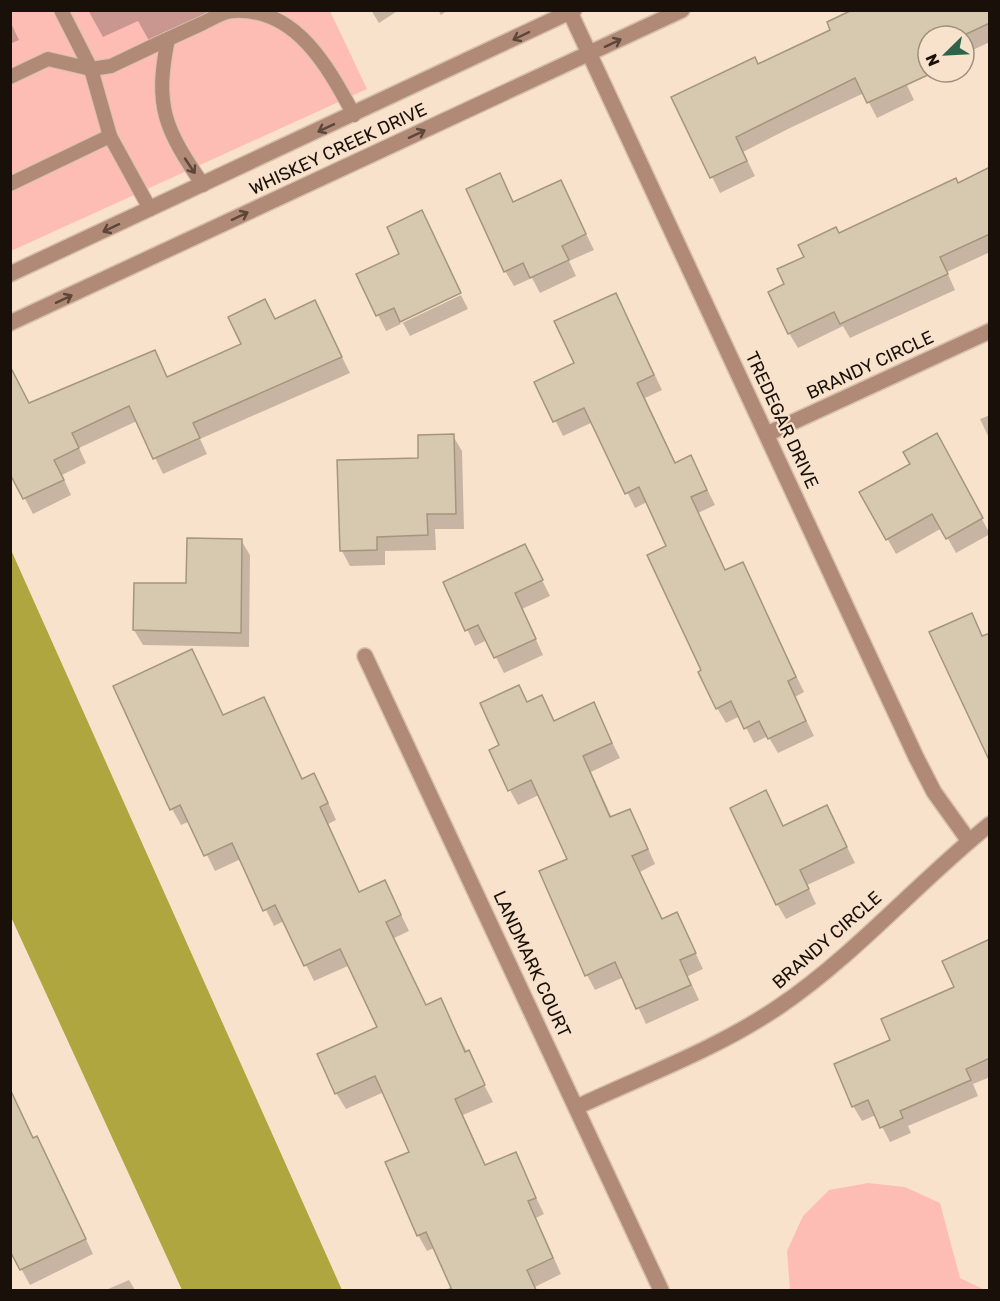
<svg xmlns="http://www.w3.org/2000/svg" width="1000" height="1301" viewBox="0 0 1000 1301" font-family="Rubik,sans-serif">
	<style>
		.green { fill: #fdbdb5 }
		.water { fill: #b0a63f }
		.shadow { fill: #0003 }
		.building { fill: #d6c9af; stroke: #a3967d; stroke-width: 1.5 }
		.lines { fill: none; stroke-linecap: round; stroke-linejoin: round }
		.service-casing { stroke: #d5c0ad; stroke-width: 16 }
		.minor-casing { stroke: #d5c0ad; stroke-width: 18 }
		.tertiary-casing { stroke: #d5c0ad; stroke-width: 18 }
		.service { stroke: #b18977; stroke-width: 14 }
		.minor { stroke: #b18977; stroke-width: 15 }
		.tertiary { stroke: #b18977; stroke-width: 15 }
		.oneway { stroke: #5d463a }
		.labels { text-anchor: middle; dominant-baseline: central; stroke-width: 4.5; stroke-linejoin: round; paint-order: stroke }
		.street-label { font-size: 18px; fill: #181009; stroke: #f9e2cc }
	</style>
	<rect width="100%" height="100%" fill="#f9e2cc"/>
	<g class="green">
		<path d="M10 11H330L367 89 11 251Z"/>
		<path d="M868 1183 905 1187 940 1203 960 1278 985 1290H790L787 1251 803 1216 829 1190Z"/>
	</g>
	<path class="water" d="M11 550 342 1290H343H182L11 917Z"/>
	<g class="shadow">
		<path d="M88 10H227L152 46 138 21 103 37Z"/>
		<path d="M371 10H399L379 23Z"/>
		<path d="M438 10H448L441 15Z"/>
		<path d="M990 10V42L964 54V36H928V71L905 81 914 100 877 118 864 93 790 128 743 152 755 176 720 193 673 98 758 66Z"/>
		<path d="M10 21 19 40 10 44Z"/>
		<path d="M990 169V252L947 272 955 290 850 338 843 326 798 348 789 333 786 284 806 257 838 235Z"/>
		<path d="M500 175 514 203 560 181 594 250 569 261 576 276 540 293 532 278 514 286 505 271Z"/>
		<path d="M421 212 460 292 400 320V324L461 295 468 309 410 336 403 323 386 331 358 275 401 255Z"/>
		<path d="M616 294 662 390 645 398 676 464 691 457 715 505 698 513 726 572 742 564 804 692 795 697 814 736 778 753 768 736 754 743 740 716 726 723 717 708 703 671 668 546 647 502 635 508 593 422 563 436 536 382 576 364Z"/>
		<path d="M314 302 350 373 200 439 207 454 163 474 137 421 79 448 86 463 62 475 71 495 33 514 10 470 29 404 154 352 168 378 243 344 275 321Z"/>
		<path d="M990 415V440L980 419Z"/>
		<path d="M453 436 462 451 464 529H435L436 550 385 551V565L350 566 342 551 420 460Z"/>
		<path d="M945 450 990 534 956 553 942 528 896 554 861 492Z"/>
		<path d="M241 540 250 555 249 647 143 645 134 630 135 584 188 585Z"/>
		<path d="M525 546 550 596 522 609 543 655 504 673 487 640 475 646 445 583Z"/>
		<path d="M192 651 224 717 263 699 303 780 314 775 323 791 336 820 328 824 360 893 384 882 393 898 409 931 394 938 426 1007 440 1000 493 1102 463 1115 486 1166 515 1154 544 1214 536 1218 561 1274 535 1287 537 1290H444L452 1287 434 1248 427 1251 418 1235 411 1152 384 1092 346 1109 336 1093 379 1028 350 965 314 981 284 921 274 926 241 859 215 871 190 821 181 825 172 809 115 686Z"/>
		<path d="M542 697 555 722 593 704 620 758 591 772 612 818 629 811 638 826 655 864 640 872 663 920 677 914 703 969 688 976 699 1000 646 1024 624 977 595 990 587 975 569 860 539 795 518 805 510 790 501 746 527 704Z"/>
		<path d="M774 807 784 828 827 807 855 863 807 885 816 904 786 919 777 904Z"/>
		<path d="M990 940V1077L973 1084 978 1096 908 1126 911 1133 890 1142 876 1115 862 1121 853 1106 892 1041 956 987Z"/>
		<path d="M10 1089 34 1139 37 1138 45 1153 93 1254 30 1285 10 1248Z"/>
		<path d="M129 1280 135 1290H106Z"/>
	</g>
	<g class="building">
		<path d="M852 10H990V23L962 36H928V75L867 103 855 78 736 137 747 161 710 178 671 97 755 57 758 64 830 30 827 22Z"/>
		<path d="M990 167V234L940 257 948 274 840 324 834 312 788 334 768 292 784 284 777 269 804 257 798 245 836 227 839 233 956 178 958 183Z"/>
		<path d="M500 173 513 202 561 180 586 234 562 246 569 260 530 278 523 263 504 272 466 189Z"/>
		<path d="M422 210 461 293 400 322 394 308 376 316 356 274 399 254 387 227Z"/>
		<path d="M616 293 654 375 637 383 675 463 691 455 707 490 691 497 725 570 743 562 796 677 788 681 806 721 768 739 759 721 744 729 731 701 716 709 698 672 701 670 647 555 666 546 639 487 625 494 584 408 553 422 534 382 574 363 554 321Z"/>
		<path d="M265 299 275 319 315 300 342 357 193 423 200 438 153 459 129 406 72 433 79 448 54 460 64 480 23 499 10 474V366L29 403 155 350 167 377 241 344 228 317Z"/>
		<path d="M937 433 983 518 946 539 932 514 886 540 859 492 910 464 903 452Z"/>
		<path d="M454 434 456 514H427L428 535 377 537V550L340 551 337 460 418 458V435Z"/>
		<path d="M187 538 242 539 241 633 133 630 134 583H186Z"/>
		<path d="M525 544 543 580 515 593 536 639 494 658 478 625 465 631 443 582Z"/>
		<path d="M972 613 982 636 990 633V762L929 632Z"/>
		<path d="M192 649 223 715 264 697 302 779 314 773 328 803 320 807 359 892 385 880 401 915 386 922 426 1005 441 998 465 1052 469 1050 485 1085 455 1099 485 1165 516 1152 536 1198 528 1201 553 1258 527 1270 536 1290H452L426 1232 417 1236 385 1162 409 1152 375 1076 335 1094 317 1054 377 1027 340 949 304 966 275 905 263 911 232 843 204 856 180 805 170 810 113 686Z"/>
		<path d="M519 685 527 702 542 695 554 721 594 702 612 743 583 756 610 817 630 809 648 849 632 856 662 919 677 912 696 953 680 960 691 985 636 1009 615 962 585 976 539 871 567 859 531 780 508 791 489 750 499 745 480 703Z"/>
		<path d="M766 790 783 826 827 805 847 847 800 870 809 889 776 905 730 808Z"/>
		<path d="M990 939V1058L966 1069 971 1080 900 1111 903 1118 880 1128 868 1100 852 1107 834 1064 890 1040 881 1019 954 987 942 961Z"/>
		<path d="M10 1089 33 1138 37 1136 86 1239 20 1270 10 1251Z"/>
	</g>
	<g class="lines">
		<g class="service-casing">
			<g id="service">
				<path d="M61 10 91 69 110 136"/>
				<path d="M168 39C154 107 165 129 203 185"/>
				<path d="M10 77 48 59 91 69 111 66C142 51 172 37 203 23 212 19 223 11 233 11 296 7 328 67 354 115"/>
				<path d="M10 184 110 136 150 209"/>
			</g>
		</g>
		<g class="minor-casing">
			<g id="minor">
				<path d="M569 10 916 757 934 792 969 841"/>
				<path d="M767 434 990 331"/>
				<path d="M365 656 661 1290"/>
				<path d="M577 1107C645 1075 717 1049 780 1006 854 956 919 881 990 824"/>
			</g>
		</g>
		<g class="tertiary-casing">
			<g id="tertiary">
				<path d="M10 274 574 10"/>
				<path d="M10 323 682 10"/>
			</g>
		</g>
		<use href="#service" class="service"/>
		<use href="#minor" class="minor"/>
		<use href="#tertiary" class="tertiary"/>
	</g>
	<defs><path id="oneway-shaft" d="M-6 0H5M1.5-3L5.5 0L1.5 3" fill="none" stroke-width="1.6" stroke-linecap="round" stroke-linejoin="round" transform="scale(1.5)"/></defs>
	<g class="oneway">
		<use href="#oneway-shaft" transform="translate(521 36) rotate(154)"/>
		<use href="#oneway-shaft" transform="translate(613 43) rotate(-25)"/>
		<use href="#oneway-shaft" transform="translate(326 128) rotate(155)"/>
		<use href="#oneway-shaft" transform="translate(417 134) rotate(-25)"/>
		<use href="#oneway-shaft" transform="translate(190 166) rotate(56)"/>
		<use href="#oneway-shaft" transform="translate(240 216) rotate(-25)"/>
		<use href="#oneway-shaft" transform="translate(111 228) rotate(155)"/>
		<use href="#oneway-shaft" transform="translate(64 299) rotate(-25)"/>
	</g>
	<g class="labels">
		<g class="street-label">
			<text transform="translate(338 149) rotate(-25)">WHISKEY CREEK DRIVE</text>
			<text transform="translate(870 365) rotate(-25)">BRANDY CIRCLE</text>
			<text transform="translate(782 420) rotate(65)">TREDEGAR DRIVE</text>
			<text transform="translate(827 940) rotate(-41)">BRANDY CIRCLE</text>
			<text transform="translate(532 964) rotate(65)">LANDMARK COURT</text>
		</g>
	</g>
	<rect width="1000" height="1301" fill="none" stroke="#181009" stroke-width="24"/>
	<g transform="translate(946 54) rotate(246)"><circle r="28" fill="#f9e2cc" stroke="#9f8e7e" stroke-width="1.5"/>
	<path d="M0-4.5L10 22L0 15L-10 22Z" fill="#2d6349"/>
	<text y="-9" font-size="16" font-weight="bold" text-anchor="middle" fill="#181009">N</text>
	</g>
</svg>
